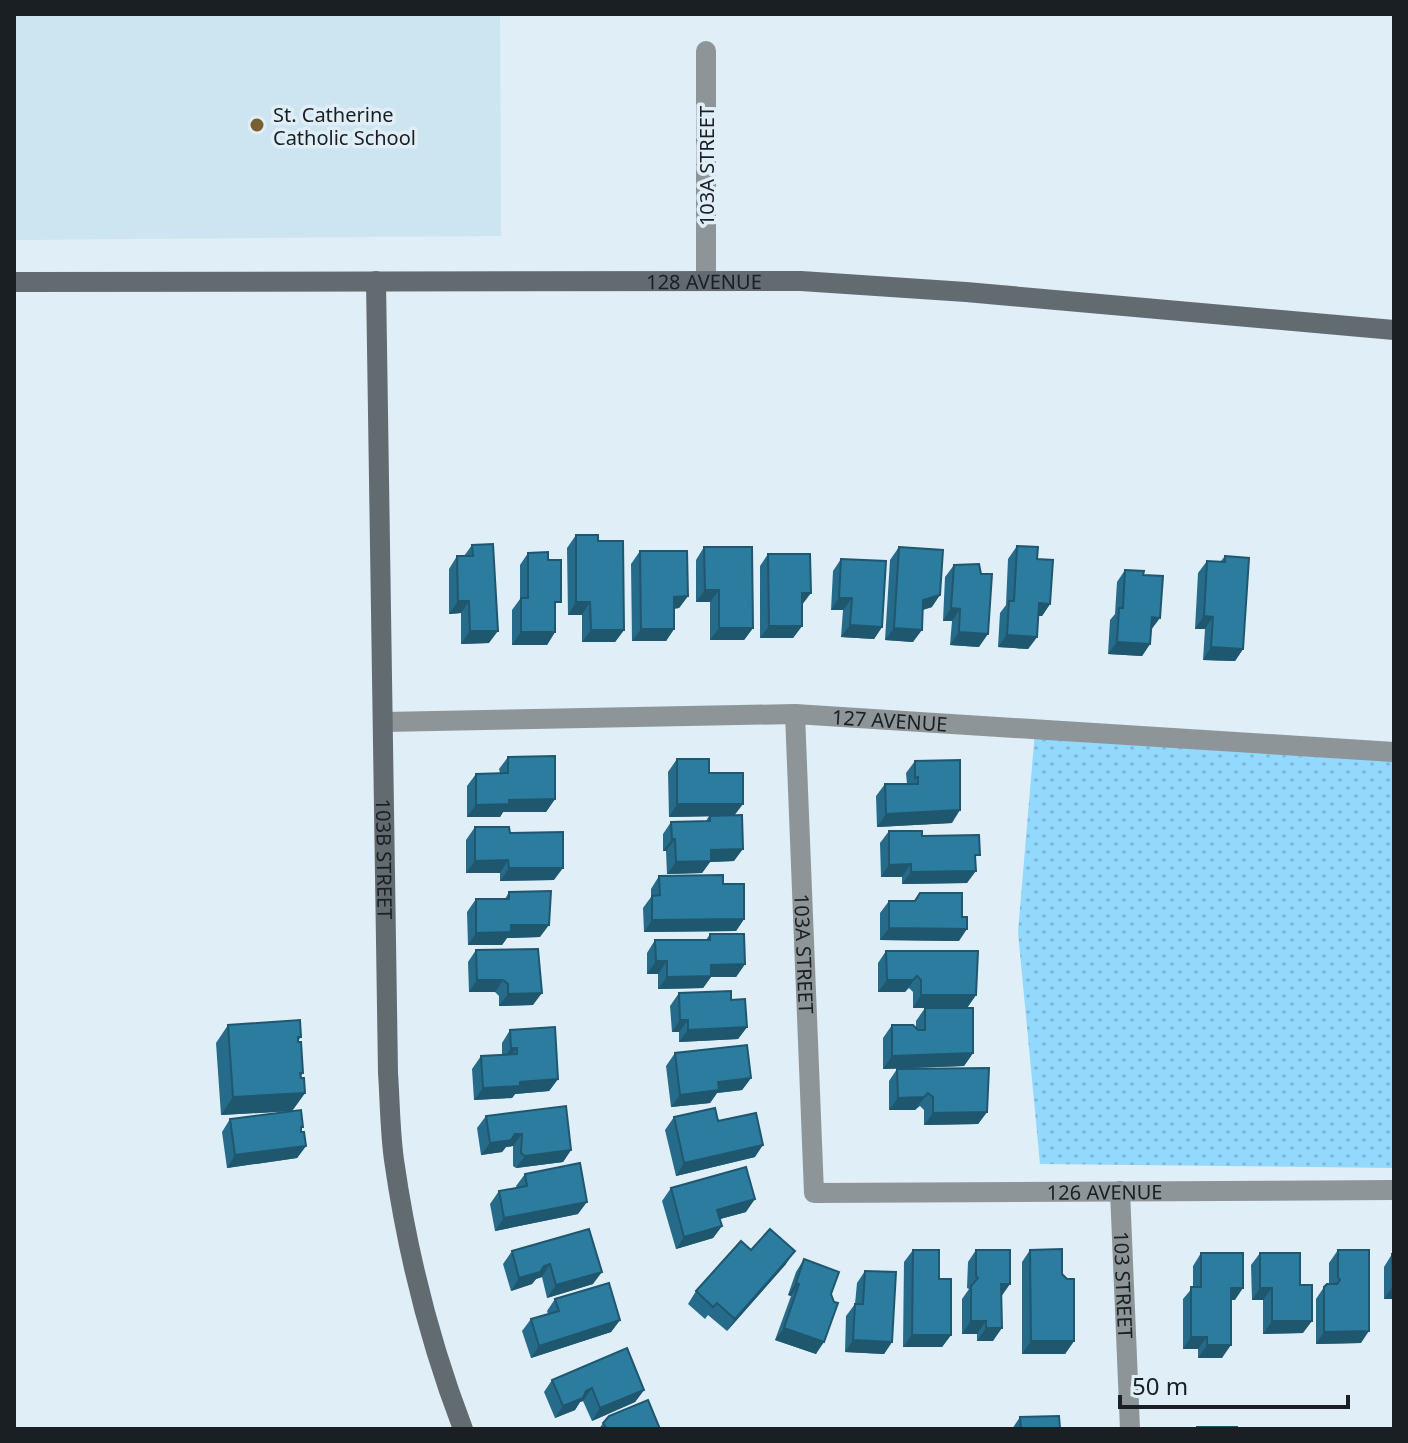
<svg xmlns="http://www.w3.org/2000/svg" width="1408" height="1443" viewBox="0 0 1408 1443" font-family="'Noto Sans',sans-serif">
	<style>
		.built { fill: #cde4f1 }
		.grass { fill: url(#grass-dots) }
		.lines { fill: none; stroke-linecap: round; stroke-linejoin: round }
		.street { stroke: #8e9598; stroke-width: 20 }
		.secondary { stroke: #626b70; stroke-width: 20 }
		.wall { fill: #266b89 }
		.shaded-wall { fill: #1f576f }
		.building { fill: #2c7c9f; stroke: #1f576f; stroke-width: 2 }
		.poi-dot { fill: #785f30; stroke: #dfeef7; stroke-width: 3 }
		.labels { text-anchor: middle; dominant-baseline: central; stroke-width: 7; stroke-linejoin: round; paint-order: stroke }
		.poi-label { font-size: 20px; fill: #191f22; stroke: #dfeef7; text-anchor: start }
		.street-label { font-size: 20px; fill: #191f22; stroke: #dfeef7 }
	</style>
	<defs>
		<pattern id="grass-dots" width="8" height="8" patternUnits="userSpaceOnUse" patternTransform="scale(2)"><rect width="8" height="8" fill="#92d9fd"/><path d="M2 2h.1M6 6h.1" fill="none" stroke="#7dbad9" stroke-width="1.8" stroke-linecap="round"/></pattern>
	</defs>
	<rect width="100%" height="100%" fill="#dfeef7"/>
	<path class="built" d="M14 14H500L501 236 14 240Z"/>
	<path class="grass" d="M1035 731 1394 752V1168L1040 1164 1018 932Z"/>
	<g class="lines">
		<g class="street">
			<path d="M706 51V280"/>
			<path id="s1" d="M795 714 814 1193 1394 1190"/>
			<path id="s2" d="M384 722 795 714 1394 752"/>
			<path id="s3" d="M1120 1191 1130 1429"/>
		</g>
		<g class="secondary">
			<path id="s4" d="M376 281 388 1073C390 1102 390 1131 394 1160 407 1251 430 1343 463 1429"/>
			<path id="s5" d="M14 282 801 281 966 292 1394 330"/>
		</g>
	</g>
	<g class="wall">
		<path d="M576 535 598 541 624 630 615 642H582V615H568L567 548Z"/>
		<path d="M472 545 489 643 461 644V613L449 614V569L457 556H464Z"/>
		<path d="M1017 546 1037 559 1050 604 1042 616H1038L1037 637 1028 649 998 647 1000 613 1006 605 1008 559Z"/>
		<path d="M704 547 753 628 744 640H710V602H696V560Z"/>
		<path d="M899 547 932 607 923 610 913 642 885 640 890 560Z"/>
		<path d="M640 551 688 596 679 608 674 609V629L666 641H632L631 564Z"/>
		<path d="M528 553 548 560 555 611V632L547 645H512V610L520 599V565Z"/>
		<path d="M768 554 802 605V626L793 638H760V566Z"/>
		<path d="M1225 556 1243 649 1235 661 1203 660 1205 629H1195L1198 573 1207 561H1221Z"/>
		<path d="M841 559 882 627 874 639 841 637 843 610H831L833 571Z"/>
		<path d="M954 565 979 647 950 645 952 621H943L945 577Z"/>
		<path d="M1125 570 1143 575 1151 630 1150 644 1142 656 1108 654 1110 620 1115 614 1117 582Z"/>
		<path d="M508 757 555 799 546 812H503L500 817H467V786L476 774 500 773 499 769Z"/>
		<path d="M677 759 709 773 735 815 734 861 710 862 702 873 667 874 666 851H663V834L671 822 706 821 709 816 669 817 668 772Z"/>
		<path d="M915 761 952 823 877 827 876 796 885 784H907L906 773Z"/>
		<path d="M475 827 510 833 554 880 500 881V873H466V840Z"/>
		<path d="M889 831 922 836 975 861 967 883 902 884V877H881L880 843Z"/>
		<path d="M659 876 744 919 736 931 644 932 643 908 651 897V889Z"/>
		<path d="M509 892 540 937 507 938 502 945H468L467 912 476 899H505Z"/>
		<path d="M920 893 959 941 880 940V913L889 901H914Z"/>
		<path d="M710 934 745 964 736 977H711L703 988 658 989V974H647V953L655 940H706Z"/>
		<path d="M476 950 533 1005 499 1006V996L495 992H469L468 962Z"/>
		<path d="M886 951 976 995 967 1008H913V992L909 988 905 992H878V963Z"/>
		<path d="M679 993 731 1000 747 1027 738 1039 679 1042V1032H672L670 1006Z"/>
		<path d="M925 1008 973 1053 964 1066 883 1069V1038L892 1025 916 1028V1021Z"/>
		<path d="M228 1025 301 1037 298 1041 303 1073 301 1076 305 1093 292 1111 221 1115 216 1043Z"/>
		<path d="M510 1030 558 1079 549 1091 515 1094 512 1098 474 1100 472 1069 481 1056 502 1055V1043Z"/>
		<path d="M675 1053 751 1078 742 1090 717 1093 710 1103 671 1107 666 1066Z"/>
		<path d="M897 1069 987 1112 978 1124 924 1125V1110L920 1106 915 1110H889V1081Z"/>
		<path d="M486 1116 571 1150 563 1162 516 1168 513 1166V1146L506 1147 502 1152 481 1155 477 1128Z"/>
		<path d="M674 1117 718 1121 755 1157 676 1176 665 1130Z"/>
		<path d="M230 1119 303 1127 301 1130 306 1146 297 1158 227 1168 222 1132Z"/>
		<path d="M525 1174 578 1214 495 1231 490 1204 499 1191 517 1188 516 1186Z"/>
		<path d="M671 1188 746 1212 720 1219 722 1226 713 1238 676 1249 662 1201Z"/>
		<path d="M589 1229 593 1284 547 1298 542 1277 536 1279 532 1284 511 1291 503 1264 512 1251Z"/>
		<path d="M751 1250 786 1264 727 1331 708 1315 705 1319 688 1304 696 1291Z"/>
		<path d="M913 1250 951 1335 942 1347H903L904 1262Z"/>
		<path d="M976 1250 1002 1297 993 1341H977V1334H962V1299L969 1289 967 1288 968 1262Z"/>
		<path d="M1030 1250 1062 1274 1074 1341 1065 1354H1022V1262Z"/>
		<path d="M1338 1250 1361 1343 1316 1344V1299L1324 1287 1329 1284V1263Z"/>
		<path d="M1201 1253 1235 1300H1231L1222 1358H1198V1349H1183V1299L1193 1287V1266Z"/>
		<path d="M1260 1253 1300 1285 1303 1333 1263 1334V1300H1252L1251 1265Z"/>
		<path d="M1392 1254H1394V1350V1299H1384V1267Z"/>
		<path d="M804 1259 831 1294 834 1302 816 1354 775 1340 791 1296 788 1295 796 1272Z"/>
		<path d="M865 1271 892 1342 884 1354 845 1352 846 1316 855 1304 857 1283Z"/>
		<path d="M555 1299 620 1320 611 1332 531 1358 522 1331 531 1319 548 1314 547 1311Z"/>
		<path d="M552 1380 644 1390 635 1402 592 1421 583 1401 580 1402 575 1410 555 1418 544 1392Z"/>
		<path d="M1020 1417 1060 1429H1012Z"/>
		<path d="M603 1423 660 1429H599Z"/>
	</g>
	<g class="shaded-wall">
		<path d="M705 590H719L710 602H696Z"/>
		<path d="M802 593H811L802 605Z"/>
		<path d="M940 595 932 607 915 612 923 600Z"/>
		<path d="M688 596 679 608 665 609 674 597Z"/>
		<path d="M839 598H852L843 610H831Z"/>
		<path d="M458 601H469L461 613 449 614Z"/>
		<path d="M576 602H590L582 615H568Z"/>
		<path d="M1039 603 1050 604 1042 616H1030Z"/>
		<path d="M951 608 960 609 952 621H943Z"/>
		<path d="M1204 616 1213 617 1205 629H1195Z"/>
		<path d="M1152 617 1160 618 1151 630Z"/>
		<path d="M850 625 882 627 874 639 841 637Z"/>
		<path d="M769 626H802L793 638H760Z"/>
		<path d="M719 628H753L744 640H710Z"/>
		<path d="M894 628 922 630 913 642 885 640Z"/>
		<path d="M641 629H674L666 641H632Z"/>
		<path d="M591 630H624L615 642H582Z"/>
		<path d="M470 631H498L489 643 461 644Z"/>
		<path d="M521 632H555L547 645H512Z"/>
		<path d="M959 632 988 634 979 647 950 645Z"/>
		<path d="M1007 635 1037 637 1028 649 998 647Z"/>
		<path d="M1117 642 1150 644 1142 656 1108 654Z"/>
		<path d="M1211 647 1243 649 1235 661 1203 660Z"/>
		<path d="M555 799 546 812H503L500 817H467L476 805 509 800Z"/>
		<path d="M677 804H743L734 816 669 817Z"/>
		<path d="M960 810 952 823 877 827 886 814Z"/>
		<path d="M672 839H675L666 851H663Z"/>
		<path d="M743 849 734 861 710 862 702 873 667 874 676 862 711 850Z"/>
		<path d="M508 860 500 873H466L475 861Z"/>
		<path d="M911 864 902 877H881L889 865Z"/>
		<path d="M509 868H563L554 880 500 881Z"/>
		<path d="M976 871 967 883 902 884 911 872Z"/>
		<path d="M744 919 736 931 644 932 652 920Z"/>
		<path d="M511 925H549L540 937 507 938 502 945H468L476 933Z"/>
		<path d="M889 928 967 929 959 941 880 940Z"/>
		<path d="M656 961H667L658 974H647Z"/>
		<path d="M745 964 736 977H711L703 988 658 989 667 977 711 965Z"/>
		<path d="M917 976 905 992H878L887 980Z"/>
		<path d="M477 980H503L495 992H469Z"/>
		<path d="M542 993 533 1005 499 1006 508 994Z"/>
		<path d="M921 995H976L967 1008H913Z"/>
		<path d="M680 1020H688L679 1032H672Z"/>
		<path d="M747 1027 738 1039 679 1042 688 1030Z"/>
		<path d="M511 1048H517L508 1060H503Z"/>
		<path d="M973 1053 964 1066 883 1069 892 1056Z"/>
		<path d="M751 1078 742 1090 717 1093 710 1103 671 1107 680 1095 718 1082Z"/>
		<path d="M558 1079 549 1091 515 1094 512 1098 474 1100 483 1088 520 1082Z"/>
		<path d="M305 1093 292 1111 221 1115 233 1097Z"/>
		<path d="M928 1093 915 1110H889L898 1098Z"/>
		<path d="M987 1112 978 1124 924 1125 933 1113Z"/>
		<path d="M515 1134H522L513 1146 506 1147 502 1152 481 1155 490 1143Z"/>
		<path d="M763 1145 755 1157 676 1176 684 1163Z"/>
		<path d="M306 1146 297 1158 227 1168 235 1155Z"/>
		<path d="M571 1150 563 1162 516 1168 525 1156Z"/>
		<path d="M755 1199 746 1212 709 1222 717 1210Z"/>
		<path d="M587 1202 578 1214 495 1231 504 1218Z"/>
		<path d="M722 1226 713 1238 676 1249 684 1237Z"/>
		<path d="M795 1251 786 1264 727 1331 735 1319Z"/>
		<path d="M550 1264 542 1277 536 1279 532 1284 511 1291 519 1278Z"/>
		<path d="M602 1272 593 1284 547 1298 556 1285Z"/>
		<path d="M796 1283 799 1284 791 1296 788 1295Z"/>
		<path d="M1001 1284H1010L1001 1297Z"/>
		<path d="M1393 1286H1394V1299H1384Z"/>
		<path d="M1231 1288H1243L1235 1300H1222Z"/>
		<path d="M1260 1288H1272L1263 1300H1252Z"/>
		<path d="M620 1320 611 1332 531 1358 539 1346Z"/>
		<path d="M971 1321H986L977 1334H962Z"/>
		<path d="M1272 1321H1312L1303 1333 1263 1334Z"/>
		<path d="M784 1328 824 1342 816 1354 775 1340Z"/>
		<path d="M986 1328H1002L993 1341H977Z"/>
		<path d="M1369 1331 1361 1343 1316 1344 1324 1332Z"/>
		<path d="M912 1335H951L942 1347H903Z"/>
		<path d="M1191 1337H1207L1198 1349H1183Z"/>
		<path d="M853 1340 892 1342 884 1354 845 1352Z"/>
		<path d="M1031 1341H1074L1065 1354H1022Z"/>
		<path d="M1207 1345H1231L1222 1358H1198Z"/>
		<path d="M592 1388 583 1401 580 1402 575 1410 555 1418 563 1406Z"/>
		<path d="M644 1390 635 1402 592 1421 600 1408Z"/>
	</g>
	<g class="building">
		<path d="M576 535H598V541H623L624 630H591L590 602H576Z"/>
		<path d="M493 544 498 631H470L469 601H458L457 556H473L472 545Z"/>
		<path d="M1017 546 1038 547 1037 559 1053 560 1050 604 1039 603 1037 637 1007 635 1009 601H1014Z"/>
		<path d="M704 547H752L753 628H719V590H705Z"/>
		<path d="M899 547 943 550 940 595 923 600 922 630 894 628Z"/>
		<path d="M640 551H687L688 596 674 597V629H641Z"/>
		<path d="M548 552V560H561V602H555V632H521V598H528V553Z"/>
		<path d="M768 554H810L811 593H802V626H769Z"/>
		<path d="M1225 556 1249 558 1243 649 1211 647 1213 617 1204 616 1207 561 1225 562Z"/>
		<path d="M841 559 886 561 882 627 850 625 852 598H839Z"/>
		<path d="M979 564 981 574H992L988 634 959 632 960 609 951 608 954 565Z"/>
		<path d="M1125 570 1144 571 1143 575 1163 576 1160 618 1152 617 1150 644 1117 642 1119 608H1123Z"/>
		<path d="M555 756V799L509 800V804L476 805V774L508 773V757Z"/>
		<path d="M677 759H709V773H743V804H677Z"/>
		<path d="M960 760V810L886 814 885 784H918V777L915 778V761Z"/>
		<path d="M742 815 743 849 711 850V861L676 862 675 839H672L671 822 710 821V816Z"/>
		<path d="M475 827H509L510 833 563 832V868H509L508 860 475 861Z"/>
		<path d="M889 831H922V836L979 835 980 855H975L976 871 911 872V864L889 865Z"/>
		<path d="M723 875V884H744V919L652 920V896L660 895 659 876Z"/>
		<path d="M551 891 549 925H511V932L476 933V899H509V892Z"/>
		<path d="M920 893H962V917H967V929L889 928V901H915Z"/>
		<path d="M710 934H744L745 964 711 965V976L667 977V961H656L655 940H710Z"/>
		<path d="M538 949 542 993 508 994V984L503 980H477L476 950Z"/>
		<path d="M886 951H978L976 995H921V980L917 976 913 980H887Z"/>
		<path d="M731 991V1000L745 999 747 1027 688 1030V1020H680L679 993Z"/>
		<path d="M925 1008H973V1053L892 1056V1025H913L918 1030H925Z"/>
		<path d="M300 1020 301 1037H298V1042H301L303 1073H300L301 1078H304L305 1093 233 1097 228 1025Z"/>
		<path d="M555 1027 558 1079 520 1082V1086L483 1088 481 1056 517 1054V1048H511L510 1030Z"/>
		<path d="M747 1045 751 1078 718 1082 719 1090 680 1095 675 1053Z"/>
		<path d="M989 1068 987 1112 933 1113V1097L928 1093 924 1097 898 1098 897 1069Z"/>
		<path d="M566 1106 571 1150 525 1156 521 1153 522 1134H515L511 1140 490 1143 486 1116Z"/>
		<path d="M715 1108 718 1121 756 1113 763 1145 684 1163 674 1117Z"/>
		<path d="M301 1110 303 1127H301V1132H304L306 1146 235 1155 230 1119Z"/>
		<path d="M580 1163 587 1202 504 1218 499 1191 527 1186 525 1174Z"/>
		<path d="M746 1167 755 1199 717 1210 722 1226 684 1237 671 1188Z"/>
		<path d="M589 1229 602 1272 556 1285 550 1264 544 1266 540 1272 519 1278 512 1251Z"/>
		<path d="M770 1229 795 1251 735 1319 717 1303 713 1307 696 1291 741 1241 751 1250Z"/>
		<path d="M1062 1249V1274L1067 1279H1074V1341H1031L1030 1250Z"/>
		<path d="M913 1250H939V1279H951V1335H912Z"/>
		<path d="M976 1250H1010V1284H1001L1002 1328H986V1321H971V1286L978 1278 976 1276Z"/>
		<path d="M1338 1250H1369V1331L1324 1332V1287L1327 1284H1337L1340 1280 1338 1277Z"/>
		<path d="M1201 1253H1243V1288H1231V1345H1207V1337H1191V1287H1201Z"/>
		<path d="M1260 1253H1300V1285H1312V1321H1272V1288H1260Z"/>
		<path d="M1392 1254H1394V1286H1393Z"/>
		<path d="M804 1259 839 1272 831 1294 834 1302 838 1303 824 1342 784 1328 799 1284 796 1283Z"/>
		<path d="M865 1271 896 1272 892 1342 853 1340 855 1304H863Z"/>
		<path d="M609 1283 620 1320 539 1346 531 1319 559 1311 555 1299Z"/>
		<path d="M627 1348 644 1390 600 1408 592 1388 586 1391 583 1398 563 1406 552 1380Z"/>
		<path d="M648 1400 660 1429H607L603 1423 609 1416Z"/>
		<path d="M1059 1416 1060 1429H1021L1020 1417Z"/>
		<rect x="1197" y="1427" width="40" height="2"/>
	</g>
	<circle class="poi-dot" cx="257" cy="125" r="8"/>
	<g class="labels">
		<g class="poi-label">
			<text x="273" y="114">St. Catherine<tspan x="273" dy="23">Catholic School</tspan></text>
		</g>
		<g class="street-label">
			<text transform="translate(706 166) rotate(-90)">103A STREET</text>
			<text stroke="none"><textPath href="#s5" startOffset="690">128 AVENUE</textPath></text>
			<text stroke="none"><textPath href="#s2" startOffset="506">127 AVENUE</textPath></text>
			<text stroke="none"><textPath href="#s4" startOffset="578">103B STREET</textPath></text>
			<text stroke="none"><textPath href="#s1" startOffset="240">103A STREET</textPath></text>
			<text stroke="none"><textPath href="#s1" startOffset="770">126 AVENUE</textPath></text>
			<text stroke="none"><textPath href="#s3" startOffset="94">103 STREET</textPath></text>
		</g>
	</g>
	<rect width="1408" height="1443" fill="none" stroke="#191f22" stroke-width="32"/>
	<path d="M1120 1395v12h228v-12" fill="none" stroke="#191f22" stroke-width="4"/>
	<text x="1132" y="1395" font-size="24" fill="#191f22" stroke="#dfeef7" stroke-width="6" paint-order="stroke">50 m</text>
</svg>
